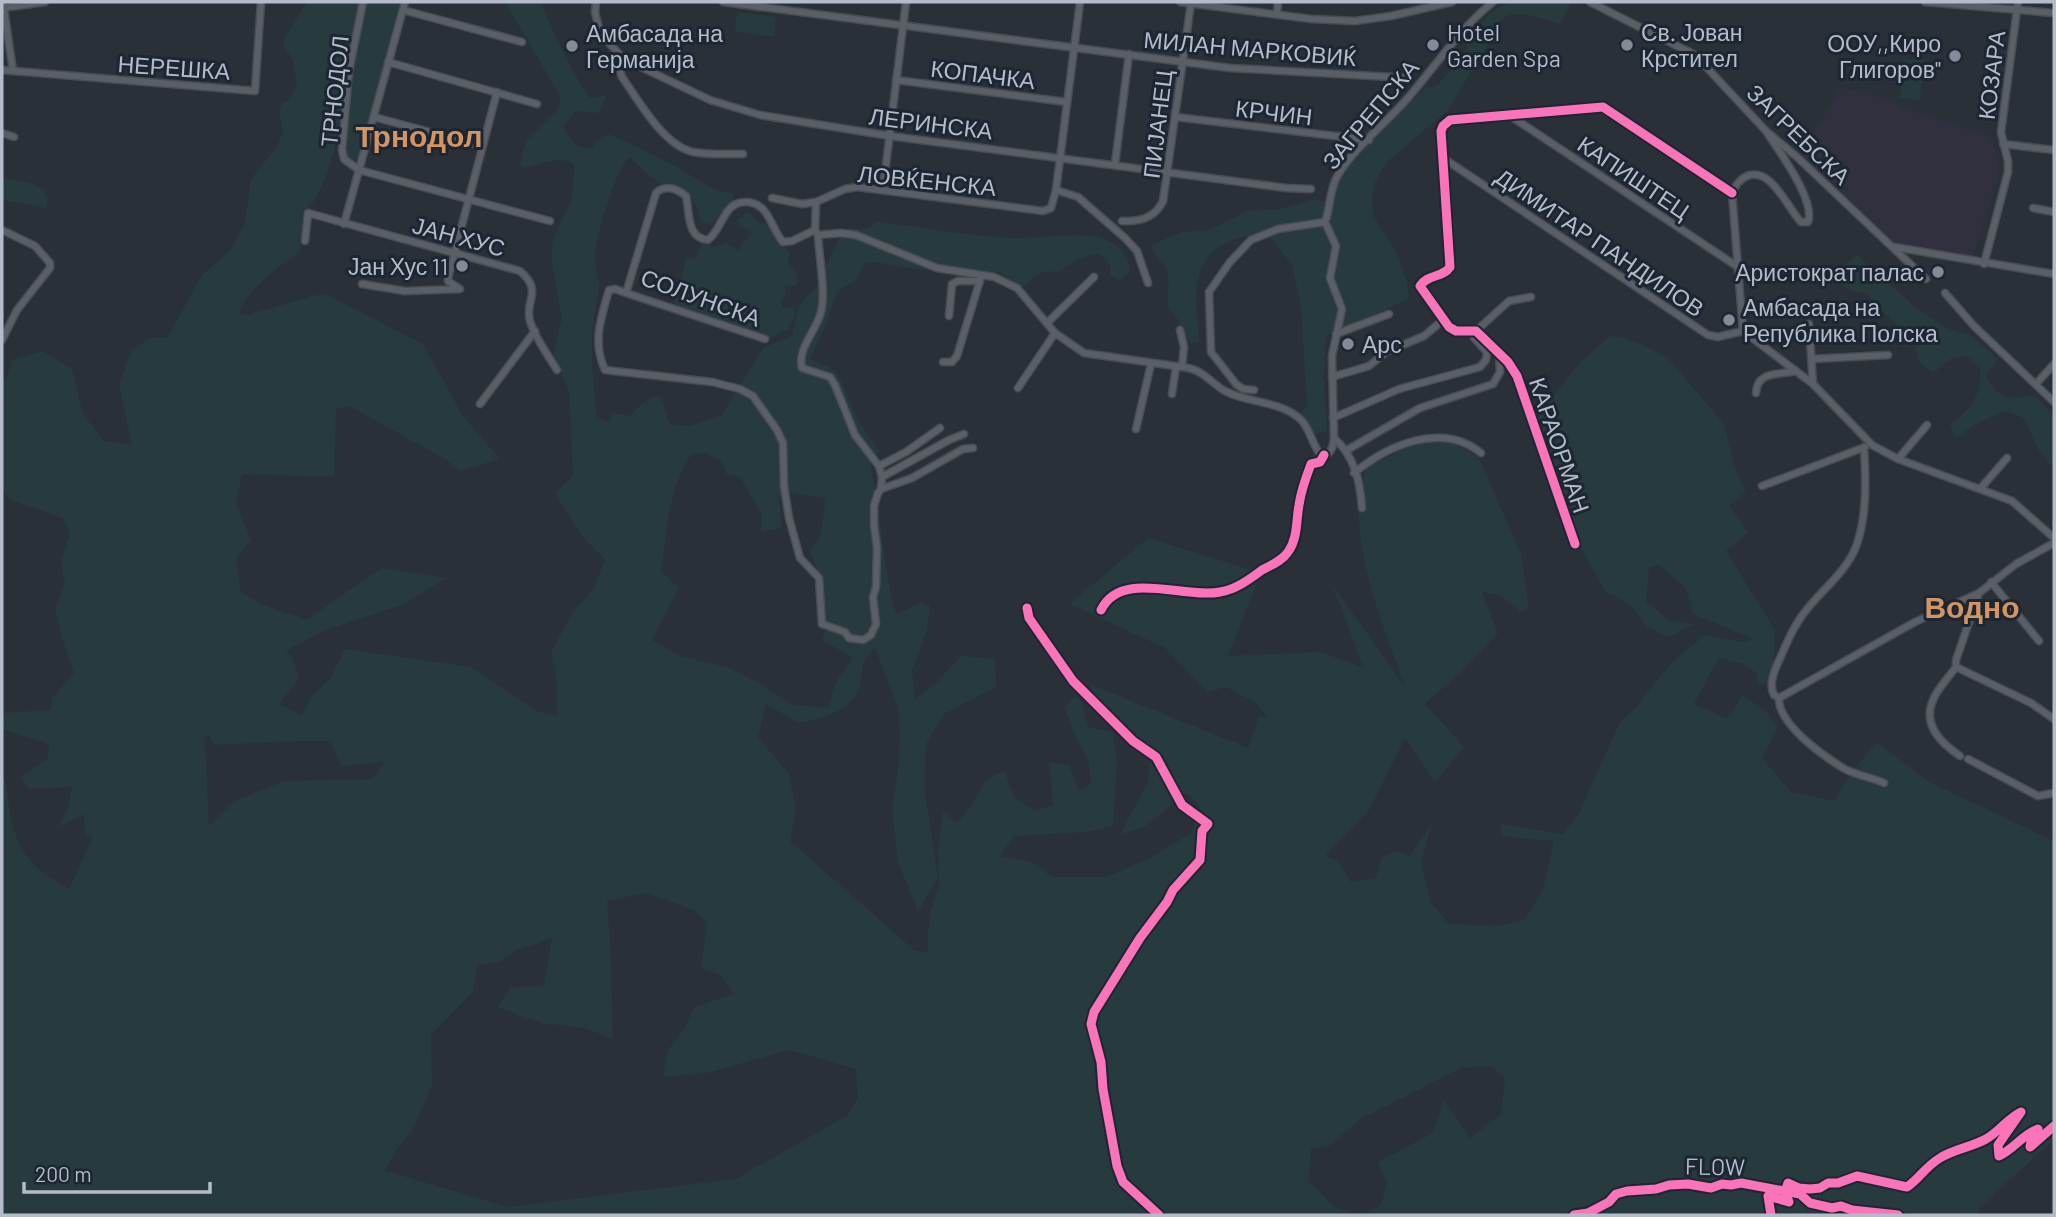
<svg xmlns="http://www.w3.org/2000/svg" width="2056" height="1217" viewBox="0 0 2056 1217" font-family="Barlow,sans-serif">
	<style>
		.medical { fill: #31303e }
		.green { fill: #273a3e; fill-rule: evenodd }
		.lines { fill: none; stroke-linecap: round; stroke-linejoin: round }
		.minor-casing { stroke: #484c53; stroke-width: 9 }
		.minor { stroke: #5a5e66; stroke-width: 6 }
		.cycleway-casing { stroke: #1d2633; stroke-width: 13 }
		.cycleway { stroke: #fb73b8; stroke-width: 9 }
		.poi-dot { fill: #848b96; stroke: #1d2633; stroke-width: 2.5 }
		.labels { text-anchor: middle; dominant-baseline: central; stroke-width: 6; stroke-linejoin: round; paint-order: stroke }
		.poi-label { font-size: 23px; fill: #b4bcc9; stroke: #1d2633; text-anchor: start }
		.street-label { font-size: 23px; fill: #b4bcc9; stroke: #1d2633 }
		.district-label { font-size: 30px; font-weight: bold; fill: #d59563; stroke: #1d2633 }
	</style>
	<rect width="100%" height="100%" fill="#2a3038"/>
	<path class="medical" d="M1842 87 1892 101 1902 108 1990 136 1997 156V181L1972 259 1894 246 1799 155Z"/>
	<g class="green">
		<path d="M307 2H400L359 158 353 161 348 158 346 152 350 96 339 118 334 151 325 179 315 200 303 211 300 251C283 265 242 291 240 314L247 315 317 295H327L423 344 463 416 500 459 460 471 445 459 351 407 336 408 334 477 242 474 236 503 251 540 236 559 241 592 267 607 306 620 382 568 447 578 402 605 327 629 286 651 293 658 299 679 279 704 302 715 312 696 330 679 345 649 471 667 537 711 557 716V681L551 652 572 613 594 588 605 559 581 535 555 493 573 476 569 392 554 354 562 318 552 263V247L554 236 571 201 575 165C561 154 539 165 523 168L520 162 526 141 559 108 560 96 505 2H542C542 12 582 92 591 98L607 95 599 113 575 111 564 125C569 140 574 147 590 149L608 134C645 149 679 168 712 188 718 192 727 191 733 194L734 203 722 212 714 223 707 224 700 220C696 191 684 195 662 184 651 179 641 167 631 158H628C614 175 594 240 595 261 595 270 600 279 599 288 597 304 593 320 592 337 591 364 594 391 597 418L609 422 614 413 630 416C639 406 645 398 660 396L670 424 689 426 722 415 763 348 792 336 798 307 817 286 844 229 869 228 877 222C923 227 969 236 1015 238 1043 239 1074 231 1101 238 1119 243 1127 253 1130 271L1122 280 1110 276V265L1100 254C1082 255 1072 263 1058 273 1043 267 1034 277 1023 287H1018L1000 272 923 270 875 262 865 263 856 280 837 292 826 324 810 359 834 370 842 382 860 424 880 451 870 462C881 512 882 564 896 614L922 602 930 606 927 631 912 670 915 700 936 683 961 656 995 659 996 687 944 714 926 744 925 793 938 877 918 912 898 862 892 808 898 769 900 734 898 707 875 648C856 666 866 675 857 693 847 713 818 719 799 723L766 704 758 737 789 774 796 810 790 841 914 950 928 953V933L931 910 939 885 938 849 943 811 957 823 972 805 986 780 1005 771 1013 796 1035 811 1053 805 1049 762 1069 765 1079 791 1091 784 1088 759 1077 740 1064 707 1076 695 1082 703 1088 727 1113 732 1117 762 1113 826 1087 832 1014 836 1000 856 1030 861 1052 877H1106L1152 857 1192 832 1200 806 1186 793 1145 827 1120 834 1148 782 1150 755 1125 725 1099 704 1089 684 1248 748 1259 717 1268 718 1256 703 1226 687 1208 692 1165 648 1070 604 1148 538 1261 573 1228 656 1320 652 1363 667 1332 584 1405 687C1384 627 1341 529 1367 467L1411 445 1433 442 1455 444 1479 458 1521 554 1529 608 1520 612 1500 595 1482 592 1498 633 1460 673 1425 704 1464 747 1435 782 1405 738 1369 810 1326 855 1338 862 1351 882 1376 878 1381 858 1394 851 1410 856 1432 823 1421 862 1431 903 1449 924 1497 926 1525 920 1543 889 1554 841 1501 836V824L1563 834 1579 813 1620 722 1636 707 1671 663 1705 635 1743 642 1753 639 1693 614 1686 588 1659 565 1649 568 1646 601 1669 621 1695 624 1667 637 1646 626 1635 610 1617 597 1605 592 1576 538 1535 420 1581 361 1610 336 1623 337 1658 352 1673 364 1724 424 1734 466 1746 491 1729 505 1748 533 1726 551 1775 630 1774 663 1770 679 1764 685 1758 682 1756 673 1744 664 1719 658 1694 704 1726 718 1733 713 1742 694 1766 712 1778 727 1762 758 1791 792 1834 801 1854 769 1877 742 1929 782 2054 841V1139L1980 1207 1978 1215H1361L1381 1206 1387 1181 1377 1162 1433 1133 1444 1100 1470 1138 1501 1114 1505 1078 1491 1066 1461 1068 1360 1119 1331 1145 1311 1149 1309 1181 1334 1207 1358 1215H2V775C8 786 7 795 9 807 17 854 30 866 69 889L93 837 85 835 84 814 59 827 68 807 72 787 29 789 21 777 48 758 49 744 2 729V713L51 710 52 698 74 673 62 638 55 609 65 583 61 561 70 533 63 518 10 500 2 488V381L6 380 12 360 42 351 72 369 83 414 104 441 132 445 119 385 130 354 148 338H167L202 275 231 250 245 223 251 179 277 146 283 132 279 110 282 104 288 101 297 85 292 58 285 49 283 40ZM704 453C716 457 725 461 726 474L740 477 762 515 761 532 782 528 779 499 782 492 826 498 820 537 809 551 817 567 820 616 827 627 822 640 853 658 837 680 828 708 789 704 761 684 727 667 680 656 652 640 679 588 661 571C666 534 669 487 691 455ZM209 736 213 745 295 741H330L341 766 385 762 372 779 284 781 234 801 209 826 205 738ZM646 893 694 910 707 923 701 968 721 975 734 994 694 1007 685 1028 668 1050 663 1077 707 1073 789 1050 856 1069 858 1097 847 1116 735 1179 508 1207 386 1171 395 1151 412 1131 432 1086 431 1035 472 993 478 965 500 962 516 950 552 938 544 986 511 987 497 1007 542 1023 584 1028 613 1039 610 940 607 901Z"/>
		<path d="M1513 2H1571L1560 24C1538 18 1501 0 1494 35L1447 111 1387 162 1375 182 1372 199 1374 217 1395 250 1407 281 1409 299 1326 336 1324 375 1327 431 1312 435 1298 418 1307 405 1301 306 1292 265 1271 238C1261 238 1247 235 1238 238 1185 255 1197 299 1199 342L1191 343C1180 328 1180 318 1167 306 1168 294 1171 274 1164 263 1159 258 1155 256 1152 249L1153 244 1182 232 1209 230 1247 211 1281 209 1311 200 1328 201 1354 158 1426 87H1435C1446 77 1456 66 1464 53 1467 48 1467 42 1470 37 1479 20 1495 7 1513 2Z"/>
		<path d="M737 12 776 17 774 37 735 31Z"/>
		<path d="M1903 59 1924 60 1920 100 1900 98Z"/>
		<path d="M2 178C21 182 55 182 46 208L2 200Z"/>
		<path d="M745 213H749L760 223 771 227 782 245 790 251 788 263 798 275 797 285 785 286V297L781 300 783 308 794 307 795 315 788 329 767 340 672 309 687 257 696 259 701 243 715 247 726 242 737 250 752 233 736 221Z"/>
		<path d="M1857 255 1915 307 1947 328 1972 336 1998 359 1986 376 1996 391 2010 398 2031 396 2038 399 2054 417V469L2039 451 2024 418 2005 411 1974 425 1960 436 1954 435 1950 424C1971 411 1983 392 1980 367L1966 356 1952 358 1933 373 1919 362 1914 342 1872 301 1868 294C1853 292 1840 288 1834 273Z"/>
	</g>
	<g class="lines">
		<g class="minor-casing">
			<g id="minor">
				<path d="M3 2 13 71"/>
				<path d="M363 2 349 71 342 150 344 159 359 170 405 2"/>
				<path d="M596 2 595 12 599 28 606 40 624 59 710 100 760 115 890 136 1286 188 1311 189"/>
				<path d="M723 2 1230 68 1410 78"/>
				<path d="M1180 2 1311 19 1355 21 1391 16 1452 2"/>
				<path d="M1590 2 1695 55 1766 131 1797 157 1926 279"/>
				<path d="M1925 2 2054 13"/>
				<path d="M2 8 45 2"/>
				<path d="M403 10 522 42"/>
				<path d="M1277 14 1278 2"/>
				<path d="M624 59 619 68 622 77C639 101 663 145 693 152 710 155 727 154 743 154"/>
				<path d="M388 62 537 104"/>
				<path d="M2 70 255 91 261 2"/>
				<path d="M896 80 1066 102"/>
				<path d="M374 117 482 146"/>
				<path d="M1176 117 1369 140"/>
				<path d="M1512 117 1738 267"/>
				<path d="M1766 131C1778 150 1816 200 1808 222H1801C1788 209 1771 166 1747 176 1740 179 1735 186 1732 193L1743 331 1813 384 1872 445 1898 459 2012 501 2054 538"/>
				<path d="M2 133 14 137"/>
				<path d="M2003 144 2054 150"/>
				<path d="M1443 158 1708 335 1718 337 1743 331"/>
				<path d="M1115 164 1129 54"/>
				<path d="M883 189 906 2"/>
				<path d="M1056 190 1078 197 1125 238 1137 251 1148 283"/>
				<path d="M772 198 802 204 816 202"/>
				<path d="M2033 208 2054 212"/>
				<path d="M1122 221C1140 222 1155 218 1163 201L1191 3"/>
				<path d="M344 224 359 170 550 221"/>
				<path d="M2 230 35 246 50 263V268L17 310 2 340"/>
				<path d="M818 235 841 233 856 235 937 268 994 277 1017 288 1055 333 1084 353 1182 367 1184 347 1180 330"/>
				<path d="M305 241 308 213 520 271C544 292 524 300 530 321 535 338 548 355 557 370"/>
				<path d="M1894 247 2054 274"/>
				<path d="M1984 264 2008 172V161L2001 132 2018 2"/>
				<path d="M362 284 405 291 460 289 448 281V278L497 92"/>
				<path d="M626 293 615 289 609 290C601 318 592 342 605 370L712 382 740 389 753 396 777 430 783 443 784 486 789 518 800 558 819 578 822 624 845 632 849 638 863 640 871 635 876 624 873 597 876 587 877 548 874 525V506L878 493 881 489 912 478 963 449 973 448"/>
				<path d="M1945 293 1974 326 2054 402"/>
				<path d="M949 316 952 284 958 281H980"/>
				<path d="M1047 323 1094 277"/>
				<path d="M1809 324 1813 384"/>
				<path d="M1336 334 1389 314"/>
				<path d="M765 339 626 293 656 193C665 184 677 189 686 196 690 213 686 238 708 240 717 233 720 222 727 212 731 206 738 202 746 202 769 202 771 229 783 242L792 241 815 230"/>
				<path d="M1812 359 1888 355"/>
				<path d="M943 362H952L957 356 981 277"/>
				<path d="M1182 367C1203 369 1208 381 1225 391 1249 404 1282 400 1302 421 1311 431 1312 445 1321 455 1331 456 1333 447 1334 438"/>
				<path d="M1332 377 1369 366 1386 352 1424 336 1443 320"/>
				<path d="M2036 384 2054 364"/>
				<path d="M1018 388 1055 333"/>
				<path d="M1254 390 1243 389 1236 384 1211 352 1209 292 1230 262 1251 240 1278 229 1325 222"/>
				<path d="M1756 393C1757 371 1778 375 1796 371"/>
				<path d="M1172 394 1176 367"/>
				<path d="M480 404 535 331"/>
				<path d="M1333 418 1399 389 1480 367 1486 360 1487 352 1474 338 1476 331 1509 301 1531 297"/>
				<path d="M1136 429 1151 364"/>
				<path d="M1347 450 1420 408 1493 384 1500 372 1499 352"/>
				<path d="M1898 459 1927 425"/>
				<path d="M879 466 855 435 835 385 830 377 802 368C797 348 816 332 821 312 826 292 819 257 818 235L815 230 816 202 845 189 857 187 1043 211 1051 208 1056 190 1080 2"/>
				<path d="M1354 473C1388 445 1442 421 1481 453"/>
				<path d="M882 477 879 466 906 452 940 428"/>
				<path d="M1762 486 1865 447"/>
				<path d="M881 489 882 477 949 440 964 434"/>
				<path d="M1980 489 2007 458"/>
				<path d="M1362 508C1360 481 1355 457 1334 438L1332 356 1342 309 1330 278 1336 246 1325 222C1331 207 1329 189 1338 175 1354 148 1386 123 1407 99 1436 66 1459 29 1493 2"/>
				<path d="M1575 544 1517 376 1508 362 1476 331H1456L1449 327 1420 286C1427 274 1443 278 1450 267L1441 131 1443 126 1450 120 1603 107 1732 193"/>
				<path d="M1991 582 2039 641"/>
				<path d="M1979 593 1956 660V667L2031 703 2054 719"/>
				<path d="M1956 667C1949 677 1937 689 1933 700 1922 725 1941 743 1960 756"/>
				<path d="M1779 698 1774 695C1769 686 1773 674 1777 665 1786 645 1794 624 1808 608 1825 587 1848 570 1857 544 1867 514 1866 479 1864 448"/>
				<path d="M1968 759 2038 796 2054 793"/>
				<path d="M1884 783C1871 777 1854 775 1843 768 1822 755 1778 724 1779 698L1915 622 1979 593 2016 564 2054 543"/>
			</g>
		</g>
		<use href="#minor" class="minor"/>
		<g class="cycleway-casing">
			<g id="cycleway">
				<path d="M1575 544 1517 376 1508 362 1476 331H1456L1449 327 1420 286C1427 274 1443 278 1450 267L1441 131 1443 126 1450 120 1603 107 1732 193"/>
				<path d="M1027 608 1029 618 1073 681 1133 741 1156 757 1182 805 1208 824 1202 831 1200 860 1173 890 1167 902 1140 938 1094 1012 1091 1024 1101 1062 1103 1089 1117 1166 1123 1182 1159 1215"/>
				<path d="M1101 610C1121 569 1183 599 1220 592 1235 590 1250 579 1262 570 1271 565 1282 561 1288 552 1298 538 1296 521 1299 505 1301 491 1306 477 1311 464L1320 462 1324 455"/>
				<path d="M1574 1215 1588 1213 1609 1202 1616 1194 1627 1191 1656 1189 1669 1185 1688 1184 1711 1188 1722 1184 1731 1185 1741 1183 1800 1194 1810 1203 1832 1208 1841 1206 1852 1210 1898 1215"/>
				<path d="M1771 1215 1768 1196 1789 1202 1785 1192 1788 1183 1799 1188 1810 1189 1820 1188 1828 1183H1838L1857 1176 1907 1187C1920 1178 1925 1167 1940 1158 1954 1149 1972 1147 1986 1139 1999 1132 2008 1118 2021 1112L1998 1145 1999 1156C2014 1149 2022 1135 2038 1129L2032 1137 2030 1147 2054 1126"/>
			</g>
		</g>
		<use href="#cycleway" class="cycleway"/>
	</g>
	<g class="poi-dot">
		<circle cx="1433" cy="45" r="7"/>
		<circle cx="1627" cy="45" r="7"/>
		<circle cx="572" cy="46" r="7"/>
		<circle cx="1955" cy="56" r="7"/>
		<circle cx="462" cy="266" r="7"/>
		<circle cx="1938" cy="272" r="7"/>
		<circle cx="1729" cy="320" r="7"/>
		<circle cx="1348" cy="344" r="7"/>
	</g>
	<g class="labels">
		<g class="poi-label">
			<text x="1447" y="32">Hotel<tspan x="1447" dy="26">Garden Spa</tspan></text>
			<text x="1641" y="32">Св. Јован<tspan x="1641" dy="26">Крстител</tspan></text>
			<text x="586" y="33">Амбасада на<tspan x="586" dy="26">Германија</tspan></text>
			<text x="1941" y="43" text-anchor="end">ООУ,,Киро<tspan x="1941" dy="26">Глигоров''</tspan></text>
			<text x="448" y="266" text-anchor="end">Јан Хус 11</text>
			<text x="1924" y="272" text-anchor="end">Аристократ палас</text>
			<text x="1743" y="307">Амбасада на<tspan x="1743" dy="26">Република Полска</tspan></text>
			<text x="1362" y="344">Арс</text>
		</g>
		<g class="street-label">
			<text transform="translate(1250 48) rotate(5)">МИЛАН МАРКОВИЌ</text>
			<text transform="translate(174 67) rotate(4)">НЕРЕШКА</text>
			<text transform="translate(983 74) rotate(7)">КОПАЧКА</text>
			<text transform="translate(1991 75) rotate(-83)">КОЗАРА</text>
			<text transform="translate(334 91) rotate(-84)">ТРНОДОЛ</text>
			<text transform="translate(1274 112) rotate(7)">КРЧИН</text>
			<text transform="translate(1370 114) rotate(-50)">ЗАГРЕПСКА</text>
			<text transform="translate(931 123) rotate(7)">ЛЕРИНСКА</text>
			<text transform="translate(1157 124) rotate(-83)">ПИЈАНЕЦ</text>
			<text transform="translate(1799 134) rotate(44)">ЗАГРЕБСКА</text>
			<text transform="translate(1634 177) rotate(34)">КАПИШТЕЦ</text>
			<text transform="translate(927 180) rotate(6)">ЛОВЌЕНСКА</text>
			<text transform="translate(459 236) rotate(15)">ЈАН ХУС</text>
			<text transform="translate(1600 242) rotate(34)">ДИМИТАР ПАНДИЛОВ</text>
			<text transform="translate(701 297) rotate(20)">СОЛУНСКА</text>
			<text transform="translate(1560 445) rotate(71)">КАРАОРМАН</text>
			<text transform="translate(1715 1166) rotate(1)">FLOW</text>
		</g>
		<g class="district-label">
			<text x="419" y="135">Трнодол</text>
			<text x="1972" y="606">Водно</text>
		</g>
	</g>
	<rect width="2056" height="1217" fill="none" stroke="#b4bcc9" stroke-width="7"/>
	<path d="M24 1182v10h186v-10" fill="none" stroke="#b4bcc9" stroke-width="3.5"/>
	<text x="35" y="1182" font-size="21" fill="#b4bcc9" stroke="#1d2633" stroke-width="5" paint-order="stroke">200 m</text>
</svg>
